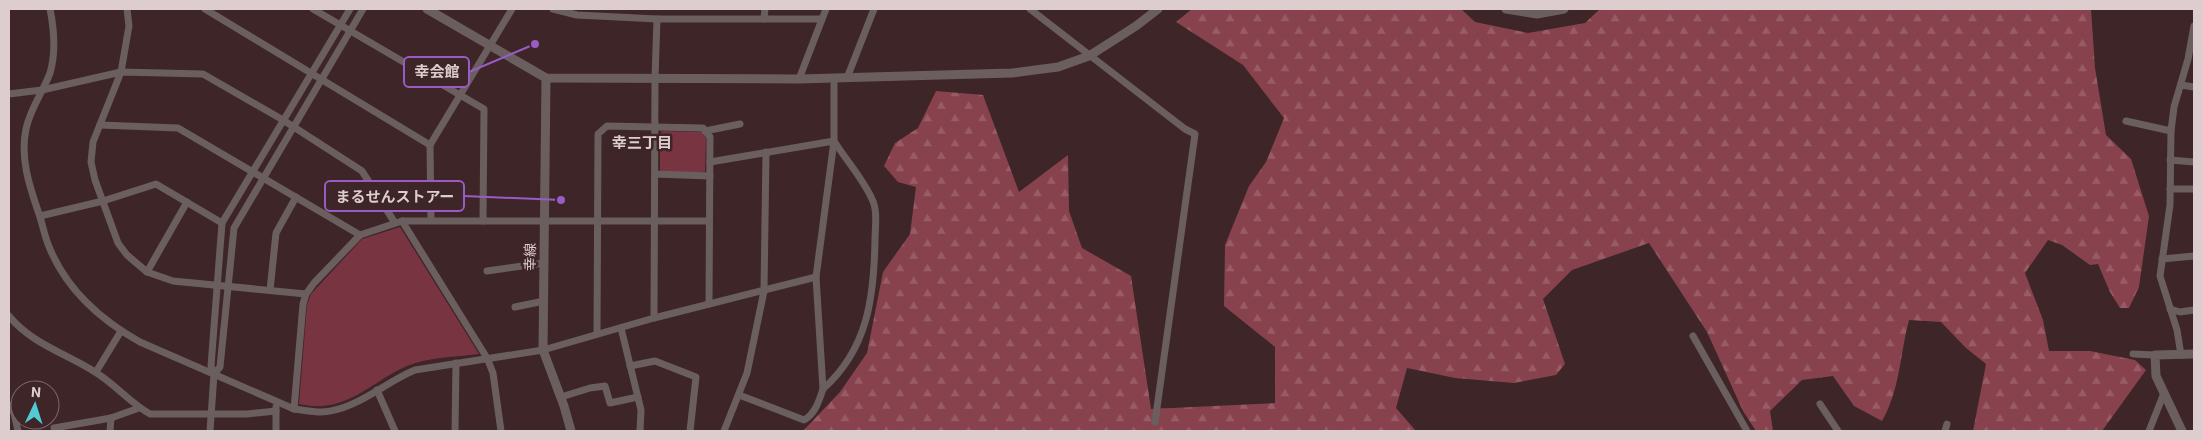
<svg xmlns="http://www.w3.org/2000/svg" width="2203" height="440" viewBox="0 0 2203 440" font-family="Roboto,'Noto Sans JP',sans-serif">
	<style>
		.green { fill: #783440 }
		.forest { fill: url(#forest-firs) }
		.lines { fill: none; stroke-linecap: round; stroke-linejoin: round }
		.minor { stroke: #6b5e5f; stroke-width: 7 }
		.tertiary { stroke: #6b5e5f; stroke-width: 9 }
		.labels { text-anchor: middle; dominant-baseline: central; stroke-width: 5; stroke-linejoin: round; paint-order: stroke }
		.street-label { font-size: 14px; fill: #ddcdcf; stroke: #3d2528 }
		.neighbourhood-label { font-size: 15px; font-weight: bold; fill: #ddcdcf; stroke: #3d2528 }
		.leader { fill: none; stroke: #985cc4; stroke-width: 2 }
		.callout-dot { fill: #985cc4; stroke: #3d2528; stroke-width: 2 }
		.callout { fill: #3d2528; stroke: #985cc4; stroke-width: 2 }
		.callout-label { font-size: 15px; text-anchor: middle; font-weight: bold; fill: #ddcdcf }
	</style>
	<defs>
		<pattern id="forest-firs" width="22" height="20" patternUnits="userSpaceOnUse" patternTransform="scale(1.25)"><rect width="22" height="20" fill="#88424d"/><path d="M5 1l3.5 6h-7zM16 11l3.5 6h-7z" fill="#985c66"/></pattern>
	</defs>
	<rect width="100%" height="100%" fill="#3d2528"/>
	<g class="green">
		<path d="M662 131 701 132 706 138 705 172H663L660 170V134Z"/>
		<path d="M400 227 479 354C456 357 429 357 407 366 378 378 355 404 322 406 314 407 306 405 299 404L307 305 311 294 362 239Z"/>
	</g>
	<path class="forest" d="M1192 9H1461L1475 22 1528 33 1585 23 1600 9H2091L2095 68 2106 135 2131 159 2149 216 2139 287 2129 308H2120L2110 292 2098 264 2090 265 2062 245 2048 240 2025 273 2043 320 2049 351H2090L2135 360 2146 370 2102 431H1973L1986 364 1966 348 1941 322 1909 320C1900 354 1900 390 1882 421L1854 406 1833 376 1802 380 1770 411 1773 431H1756L1743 411 1707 332 1649 243 1572 270 1543 299 1565 364 1556 375 1514 383 1455 378 1407 368 1396 408 1416 431H803L840 392 867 353 883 272 910 234 916 187 898 182 884 166 895 143 918 128 936 91 983 95 1019 192 1068 155 1069 211 1082 248 1131 276 1151 409 1275 403V347L1224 306 1225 245 1249 186 1266 162 1284 118 1243 65 1176 22Z"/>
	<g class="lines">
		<g class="minor">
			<path d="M50 9C54 29 56 53 50 73 43 92 30 109 26 129 20 157 29 185 38 211 42 222 44 234 48 244 65 289 99 319 140 342L294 409C303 410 312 412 321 412 355 411 385 382 415 370L543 350 654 318 816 277"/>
			<path d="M127 9 129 26 121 72 93 142 91 162 95 180 118 243 127 255 147 272 173 281 306 294"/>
			<path d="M205 9 430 145"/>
			<path d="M313 9 484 109 483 221"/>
			<path d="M553 9 577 15 657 19H822"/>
			<path d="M1030 9 1185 129 1195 134 1155 422"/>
			<path d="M764 19 765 9"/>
			<path d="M847 78 874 9"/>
			<path d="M799 79 826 9"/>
			<path d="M2181 85 2194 87"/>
			<path d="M9 94 42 90 121 72 203 74 283 120 362 171 395 223"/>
			<path d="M2126 121 2171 131"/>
			<path d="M100 125 178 128 360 235"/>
			<path d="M705 131 740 124"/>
			<path d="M2170 160 2194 162"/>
			<path d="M710 162 834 141C846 160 863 179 872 199 878 211 875 227 875 240 874 297 868 349 823 389"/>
			<path d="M655 174 710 176"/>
			<path d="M2170 189H2194"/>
			<path d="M40 216 103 201 156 184 222 223"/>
			<path d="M431 220 430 145 512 9"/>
			<path d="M402 221 487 358 493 373 501 431"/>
			<path d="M2162 259 2194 256"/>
			<path d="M487 271 544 263"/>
			<path d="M147 272 187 202"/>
			<path d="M270 290 276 233 296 197"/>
			<path d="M515 307 544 301"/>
			<path d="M2170 309 2180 312 2194 310"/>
			<path d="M9 316C32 344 65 353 95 372 115 384 130 403 150 414H247L276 411"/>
			<path d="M654 318 655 78 657 19"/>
			<path d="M621 328 641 410 640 431"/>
			<path d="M597 334 598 134 607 126 703 128 710 137 709 304"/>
			<path d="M1693 336 1747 431"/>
			<path d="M2133 354 2155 355"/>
			<path d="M2181 355 2177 330 2160 276 2170 205 2171 131 2174 107 2188 59 2194 26"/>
			<path d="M630 366 655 361 696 377 690 431"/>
			<path d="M96 372 121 331"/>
			<path d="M214 374 220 367 234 228 363 9"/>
			<path d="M377 390 395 431"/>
			<path d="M739 395 804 420C815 414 819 401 823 389L816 277 834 141V79"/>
			<path d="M561 397 590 388 605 386 610 403 638 397"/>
			<path d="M1820 404 1838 431"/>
			<path d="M9 405 14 413 18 431"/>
			<path d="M294 409 303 304 306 294 314 283 360 235 402 221H709"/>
			<path d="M54 428 111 418 139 408"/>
			<path d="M110 431 111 418"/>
			<path d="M210 431 214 374 211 366 222 223 350 9"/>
			<path d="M276 431V407"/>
			<path d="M455 431 456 363"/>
			<path d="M724 431 747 373 764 291 766 152"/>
			<path d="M1945 431 1947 424"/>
			<path d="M2149 431 2164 393"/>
		</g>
		<g class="tertiary">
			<path d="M427 9 546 78 799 79 1012 73 1058 67 1089 56 1136 26 1158 9"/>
			<path d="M1506 9 1537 14 1564 9"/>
			<path d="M546 78 543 350 564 406 571 431"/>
			<path d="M2182 431 2156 376 2155 355 2194 354"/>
		</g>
	</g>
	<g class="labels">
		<g class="street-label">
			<text transform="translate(530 257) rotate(-89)">幸線</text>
		</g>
		<g class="neighbourhood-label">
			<text x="642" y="143">幸三丁目</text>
		</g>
	</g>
	<path class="leader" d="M535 44L469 72M561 200L464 196"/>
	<g class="callout-dot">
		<circle cx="535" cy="44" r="5"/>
		<circle cx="561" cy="200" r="5"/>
	</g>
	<g class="callout">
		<rect x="404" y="57" width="65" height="30" rx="5"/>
		<rect x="325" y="181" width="139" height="30" rx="5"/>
	</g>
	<g class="callout-label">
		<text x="437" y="77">幸会館</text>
		<text x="395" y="202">まるせんストアー</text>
	</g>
	<rect width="2203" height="440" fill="none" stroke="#ddcdcf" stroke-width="20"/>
	<g transform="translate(35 405) rotate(4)"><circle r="24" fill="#3d2528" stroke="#7d686b"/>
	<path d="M0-4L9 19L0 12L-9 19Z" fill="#51ccd5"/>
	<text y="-8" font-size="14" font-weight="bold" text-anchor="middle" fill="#ddcdcf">N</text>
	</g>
</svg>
